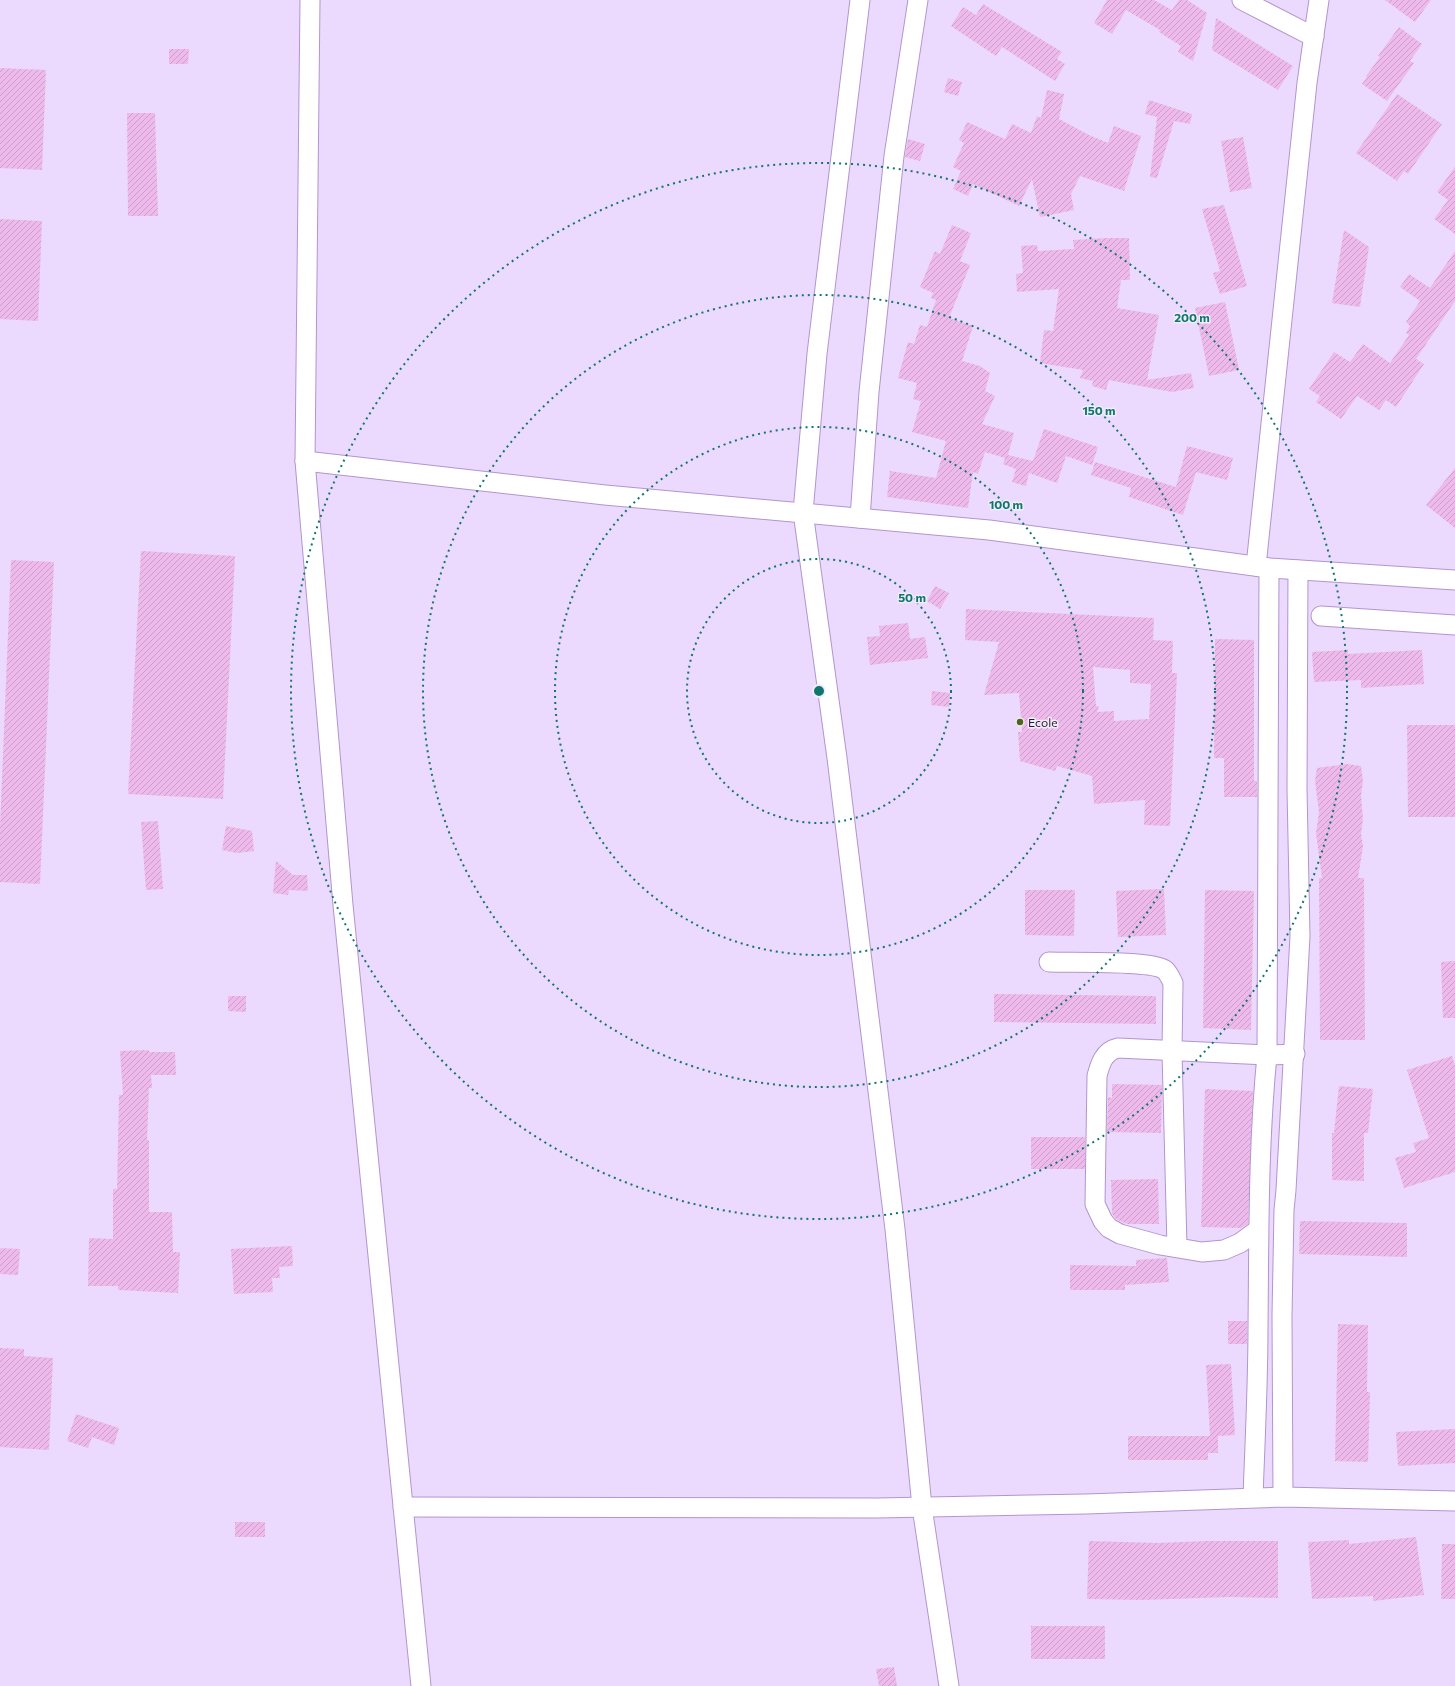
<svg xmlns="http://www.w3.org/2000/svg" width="1455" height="1686" viewBox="0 0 1455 1686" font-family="Commissioner,sans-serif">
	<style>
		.building { fill: url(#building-hatch); fill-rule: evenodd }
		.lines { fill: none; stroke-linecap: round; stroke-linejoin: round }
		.minor-casing { stroke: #b295cf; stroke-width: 21 }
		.minor { stroke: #fff; stroke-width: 19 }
		.ring { fill: none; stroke: #0f766e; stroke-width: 2; stroke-dasharray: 2 4 }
		.poi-dot { fill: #4c671a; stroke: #f2ecf9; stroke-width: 1.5 }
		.labels { text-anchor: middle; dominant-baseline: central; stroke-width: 3; stroke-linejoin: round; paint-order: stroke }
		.poi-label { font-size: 12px; fill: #23182e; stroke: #f2ecf9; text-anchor: start }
		.centre { fill: #0f766e; stroke: #f2ecf9; stroke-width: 2 }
		.ring-label { font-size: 12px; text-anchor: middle; font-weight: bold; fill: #0f766e; stroke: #f2ecf9; stroke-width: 3; stroke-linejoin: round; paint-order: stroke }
	</style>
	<defs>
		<pattern id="building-hatch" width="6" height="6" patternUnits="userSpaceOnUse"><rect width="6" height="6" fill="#eebaec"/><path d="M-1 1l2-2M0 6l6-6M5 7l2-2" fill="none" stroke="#cc9fcb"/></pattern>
	</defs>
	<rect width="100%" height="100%" fill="#ebd9fe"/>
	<g class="building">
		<path d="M1107 0H1154L1172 10 1179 0H1187L1207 13 1193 61 1178 52 1181 46 1159 32 1160 30 1126 10 1112 34 1094 23Z"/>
		<path d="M1385 0H1431L1415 22Z"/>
		<path d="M983 4 1062 52 1057 59 1065 64 1055 81 1002 47 996 56 951 26 963 7 976 15Z"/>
		<path d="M1216 18 1293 66 1278 90 1212 50Z"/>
		<path d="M1399 27 1422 44 1410 61 1414 63 1387 101 1362 84 1367 77 1366 76 1380 57 1378 56Z"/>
		<path d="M169 49H189L188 64H169Z"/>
		<path d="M0 68 46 70 42 170 0 168Z"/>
		<path d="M948 78 962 82 958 96 944 92Z"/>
		<path d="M1047 90 1064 94 1059 119 1089 135 1108 143 1114 126 1141 136 1124 191 1080 176 1071 194 1074 210 1040 217 1032 179 1019 206 973 184 968 196 953 189 961 171 953 167 964 143 959 140 967 122 1005 139 1012 124 1031 133 1037 116 1041 118Z"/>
		<path d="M1397 94 1442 124 1408 174 1404 171 1397 181 1356 153Z"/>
		<path d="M1149 100 1192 114 1190 124 1174 121 1157 178 1150 177 1157 117 1145 114Z"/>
		<path d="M127 113H155L158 216H128Z"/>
		<path d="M1243 137 1252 188 1230 192 1221 141Z"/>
		<path d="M908 139 925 144 920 161 905 157Z"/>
		<path d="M1455 167V234L1434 219 1448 200 1437 192Z"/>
		<path d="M1224 205 1247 286 1220 294 1213 273 1220 271 1202 209Z"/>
		<path d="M0 219 42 221 38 321 0 319Z"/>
		<path d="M952 225 971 233 960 261 970 265 949 318 973 326 962 361 980 366 990 373 985 391 995 396 982 424 1014 433 1008 455 1033 461 1044 429 1098 447 1092 465 1066 456 1057 483 1029 473 1026 486 1012 482 1016 469 1003 464 1005 458 985 452 978 474 973 472 968 508 887 497 890 471 936 478 946 441 912 432 921 401 913 399 917 383 898 378 908 342 914 344 920 325 927 327 936 300 931 298 933 293 920 287 935 251 940 254Z"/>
		<path d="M1344 230 1369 247 1360 307 1332 303Z"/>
		<path d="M1107 238H1129L1130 280H1121L1117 308 1159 315 1147 380 1191 373 1194 388 1172 392 1109 380 1106 390 1092 386 1093 381 1080 378 1083 370 1040 363 1044 330 1053 331 1059 289 1017 292 1016 274 1023 273 1021 246 1037 245 1038 251 1074 249 1073 240Z"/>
		<path d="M1455 251V301L1416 359 1424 364 1396 407 1386 400 1379 410 1357 396 1341 419 1316 402 1320 396 1309 389 1334 352 1350 362 1363 344 1390 363 1409 335 1406 333 1410 326 1406 322 1420 301 1400 287 1409 274 1430 288Z"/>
		<path d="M1225 302 1239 370 1209 376 1195 308Z"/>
		<path d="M1187 446 1233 458 1227 480 1196 472 1183 515 1129 497 1131 488 1091 475 1095 462 1176 487Z"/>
		<path d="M1455 468V528L1426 505Z"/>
		<path d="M141 551 235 556 223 799 128 794Z"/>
		<path d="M11 560 54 562 40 884 0 882V828Z"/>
		<path d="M935 586 949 593 940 609 927 601Z"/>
		<path d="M966 609 1154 618 1153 640 1173 641 1172 673H1177L1170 826 1144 825 1145 800 1094 804 1092 776 1057 766 1055 771 1020 761 1018 732H1022L1019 693 984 695 999 642 965 640ZM1093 667 1130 670V683L1151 684 1149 719 1114 721V711L1097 712 1099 706H1096Z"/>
		<path d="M908 623 910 639 925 637 928 658 870 665 867 637 880 636 879 626Z"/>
		<path d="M1215 639 1254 640V781H1257V797H1224V758H1214Z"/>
		<path d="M1348 650V654L1422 650 1424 684 1361 688V680L1314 682 1312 652Z"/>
		<path d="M932 691 950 693 949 707 931 705Z"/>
		<path d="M1407 725H1455V817H1408Z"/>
		<path d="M1347 764 1361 766 1363 781 1361 795 1363 819 1361 834 1363 846 1358 878H1364L1365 1040H1320L1319 878H1322L1316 833 1319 812 1315 781 1317 768Z"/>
		<path d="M158 821 163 889 146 890 141 822Z"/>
		<path d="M226 826 252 831 254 851 237 853 222 850Z"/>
		<path d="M276 861 293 875H307L308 891 289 890 288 895 273 893Z"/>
		<path d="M1164 889 1166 935 1118 937 1116 891Z"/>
		<path d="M1025 890H1075L1074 936 1025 935Z"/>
		<path d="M1205 890 1254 891 1251 1030 1203 1028Z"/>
		<path d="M1455 961V1018H1443L1441 962Z"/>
		<path d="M994 994 1156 996V1024L994 1022Z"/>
		<path d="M228 996H246V1012L228 1011Z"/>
		<path d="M149 1050V1052H175L176 1075H151L152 1088H149L147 1140H149V1212H172L173 1252H180L178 1293 118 1290V1286H88L89 1238 113 1239V1189H117L119 1095H123L120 1051Z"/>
		<path d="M1452 1056 1455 1066V1172L1404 1188 1395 1158 1416 1152 1413 1143 1429 1138 1407 1070Z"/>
		<path d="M1112 1084 1162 1085 1161 1133 1107 1132 1108 1097 1112 1098Z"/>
		<path d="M1339 1086 1373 1089 1368 1133H1364V1181L1332 1180V1133H1334Z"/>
		<path d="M1205 1089 1253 1091 1248 1224 1241 1228 1201 1227Z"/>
		<rect x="1031" y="1137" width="54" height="32"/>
		<path d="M1158 1179 1159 1224H1127L1116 1219 1112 1214 1111 1180Z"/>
		<path d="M1300 1221 1407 1223V1257L1299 1254Z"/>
		<path d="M292 1246 293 1266 279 1267 280 1278H272L273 1292 234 1294 231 1249Z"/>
		<path d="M0 1248 20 1249 18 1275 0 1274Z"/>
		<path d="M1167 1258 1169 1282 1125 1285V1290H1070V1265L1136 1266V1260Z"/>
		<rect x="1228" y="1321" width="19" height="23"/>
		<path d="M1338 1324 1368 1325 1367 1392H1370L1368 1462 1335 1461Z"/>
		<path d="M0 1348 24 1349V1356L53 1358 49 1450 0 1447Z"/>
		<path d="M1231 1364 1235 1435 1218 1436V1453H1208V1460H1128V1436H1210L1206 1365Z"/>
		<path d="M76 1414 119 1428 114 1445 92 1437 88 1448 67 1441Z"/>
		<path d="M1455 1429V1463L1398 1466 1396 1432Z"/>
		<rect x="235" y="1522" width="30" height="15"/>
		<path d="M1416 1537 1424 1595 1373 1601V1596L1312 1599 1308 1542 1349 1540V1544Z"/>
		<path d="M1089 1541 1158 1543 1207 1541H1278V1598L1230 1597 1143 1600 1087 1599Z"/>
		<path d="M1442 1544H1455V1599H1441Z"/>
		<rect x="1031" y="1626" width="74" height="33"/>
		<path d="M894 1667 897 1686H879L876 1669Z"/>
	</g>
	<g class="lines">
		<g class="minor-casing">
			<g id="minor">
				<path d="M310 0 305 461 343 905 421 1686"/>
				<path d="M860 0 817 354 803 512 837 758 895 1229 922 1507 949 1686"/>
				<path d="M1242 0 1314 37"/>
				<path d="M305 461 605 495 989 530 1269 568 1455 580"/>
				<path d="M860 518 869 392 894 156 918 0"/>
				<path d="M1256 566 1307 83 1319 0"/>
				<path d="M1321 616 1455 625"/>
				<path d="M1049 962C1070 963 1151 960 1165 970 1169 974 1171 979 1173 983L1172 1052 1177 1247"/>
				<path d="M1258 1230 1240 1243 1224 1250 1202 1252 1160 1245 1120 1234 1109 1228 1103 1221 1095 1204 1097 1076C1100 1064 1104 1051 1118 1048L1267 1055 1295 1054"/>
				<path d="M1253 1497C1255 1441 1258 1384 1258 1328 1259 1236 1258 1147 1267 1055L1269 568"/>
				<path d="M1283 1497 1282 1316 1284 1210 1286 1190 1300 936 1297 789 1298 570"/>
				<path d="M403 1507 877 1508 1086 1504 1283 1497 1455 1501"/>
			</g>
		</g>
		<use href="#minor" class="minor"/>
	</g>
	<g class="ring">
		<circle cx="819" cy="691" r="132"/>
		<circle cx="819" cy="691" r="264"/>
		<circle cx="819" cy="691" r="396"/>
		<circle cx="819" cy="691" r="528"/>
	</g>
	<circle class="poi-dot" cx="1020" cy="722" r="4"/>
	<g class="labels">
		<g class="poi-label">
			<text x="1028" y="722">Ecole</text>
		</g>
	</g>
	<circle cx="819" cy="691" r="6" class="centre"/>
	<g class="ring-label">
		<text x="1192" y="322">200 m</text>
		<text x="1099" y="415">150 m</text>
		<text x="1006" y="509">100 m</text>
		<text x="912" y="602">50 m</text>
	</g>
</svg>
